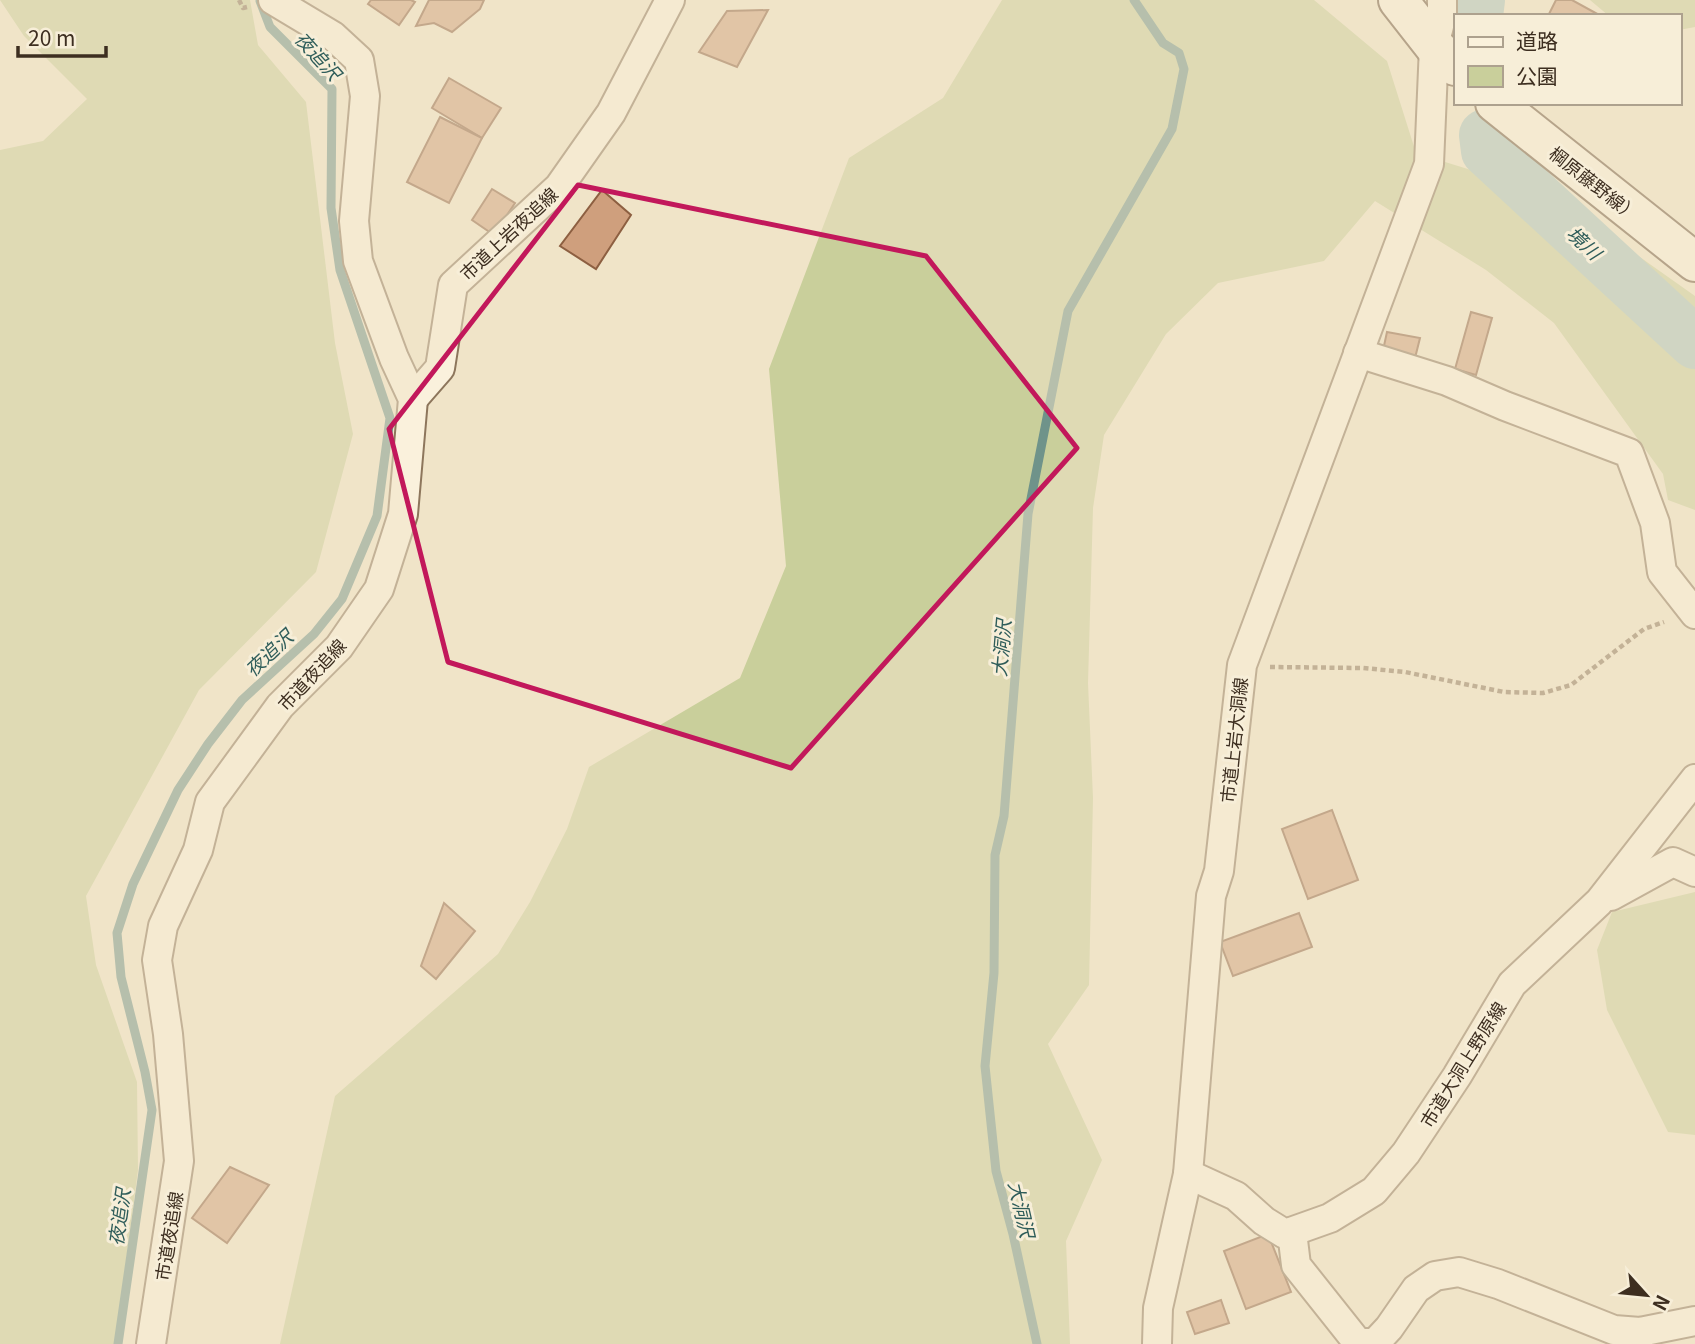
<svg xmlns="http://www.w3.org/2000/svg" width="1695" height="1344" viewBox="0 0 1695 1344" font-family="Georgia,'Noto Sans JP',serif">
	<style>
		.green { fill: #c9cf9b }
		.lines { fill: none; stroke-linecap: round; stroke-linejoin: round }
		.stream { stroke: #6f938a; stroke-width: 9 }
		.river { stroke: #a9c4bc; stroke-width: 52 }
		.building { fill: #cf9f7d; stroke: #8d5f41; stroke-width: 2 }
		.minor-casing { stroke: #8d765c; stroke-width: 32 }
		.secondary-casing { stroke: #6f573f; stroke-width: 42 }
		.path { stroke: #8d765c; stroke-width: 4.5; stroke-dasharray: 5 3.5; stroke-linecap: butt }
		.minor { stroke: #faf1dc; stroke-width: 28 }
		.secondary { stroke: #faf1dc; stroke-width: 38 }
		.marked { fill: none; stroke: #c2185b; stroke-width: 5; stroke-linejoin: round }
		.labels { text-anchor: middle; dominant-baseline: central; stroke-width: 6; stroke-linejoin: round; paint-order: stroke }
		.street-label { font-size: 18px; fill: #3d2e20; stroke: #f7eed8 }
		.water-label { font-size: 19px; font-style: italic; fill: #2f5d5a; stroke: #f7eed8 }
	</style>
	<rect width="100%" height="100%" fill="#f0e4c8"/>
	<g class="green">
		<path d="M0 0H250L258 45 306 102 335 343 353 434 316 572 199 690 86 896 96 965 137 1082 138 1170 115 1344H0V150L43 141 87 99 24 36Z"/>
		<path d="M1002 0H1314L1387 61 1416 153 1552 195 1695 296V510L1668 500 1663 474 1554 323 1486 270 1375 201 1324 261 1218 283 1166 334 1104 435 1093 508 1088 683 1093 798 1089 985 1048 1044 1102 1160 1066 1241 1070 1344H280L335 1096 498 954 530 902 567 829 589 767 740 678 786 566 769 369 849 158 943 98Z"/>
		<path d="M1590 0H1695V27L1679 30V16H1609Z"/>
		<path d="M1695 892V1135L1668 1132 1607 1010 1597 950 1612 912Z"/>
	</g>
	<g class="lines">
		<g class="stream">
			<path d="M118 1344 152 1110 145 1072 121 977 117 933 133 884 178 790 208 744 242 700 314 634 342 599 377 516 390 418 340 270 331 208 332 89 270 27 260 1"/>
			<path d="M1037 1344 1013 1234 996 1171 985 1066 994 973 995 855 1004 816 1028 514 1068 311 1172 129 1184 69 1179 53 1163 43 1134 0"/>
		</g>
		<g class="river">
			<path d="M1477 16 1479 0"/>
			<path d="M1485 135 1487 151 1695 343"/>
		</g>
	</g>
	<g class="building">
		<path d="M371 0H411L415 2 399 25 368 4Z"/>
		<path d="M429 0H484L480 9 452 32 434 23 416 26Z"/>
		<path d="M1556 0H1572L1601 16H1548Z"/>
		<path d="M768 10 737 67 699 52 727 11Z"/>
		<path d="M449 78 501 108 482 138 432 108Z"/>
		<path d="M440 117 482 138 449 203 407 182Z"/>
		<path d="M492 189 515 203 494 235 472 220Z"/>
		<path d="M602 190 631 215 596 269 560 246Z"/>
		<path d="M1471 312 1492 318 1476 375 1455 369Z"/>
		<path d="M1387 332 1420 338 1414 362 1382 355Z"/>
		<path d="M1332 810 1358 880 1308 899 1282 829Z"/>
		<path d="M444 903 475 931 436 979 421 966Z"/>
		<path d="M1299 913 1312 947 1233 976 1220 942Z"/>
		<path d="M230 1167 269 1185 227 1243 192 1218Z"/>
		<path d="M1268 1234 1291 1292 1246 1309 1224 1251Z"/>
		<path d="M1221 1300 1229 1323 1195 1334 1187 1312Z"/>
	</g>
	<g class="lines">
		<g class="minor-casing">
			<g id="minor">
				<path d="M1358 353 1447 381 1505 406 1629 453 1655 523 1662 572 1695 614"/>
				<path d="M413 399 440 368 453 285 559 187 611 113 670 0"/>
				<path d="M1611 896 1673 862 1695 872"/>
				<path d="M1188 1174 1236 1196 1264 1221 1285 1234 1330 1218 1374 1191 1406 1153 1457 1076 1512 984 1599 902 1695 779"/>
				<path d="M1292 1232 1296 1265 1358 1343H1375L1389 1328 1416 1289 1435 1276 1459 1272 1498 1284 1614 1330 1640 1332 1695 1321"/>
				<path d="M151 1344 179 1161 168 1034 157 960 163 926 198 850 210 802 280 706 339 647 379 589 403 514 413 399 394 358 358 261 354 221 365 96 359 60 333 36 273 0"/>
				<path d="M1157 1344 1158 1308 1188 1174 1211 896 1219 871 1242 665 1429 164 1434 46 1442 14V0"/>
			</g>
		</g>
		<g class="secondary-casing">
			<g id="secondary">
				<path d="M1398 0 1434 46 1455 66"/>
				<path d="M1495 103 1695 262"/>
			</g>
		</g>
		<g class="path">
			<path d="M239 0 243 8 247 7"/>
			<path d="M1270 667 1363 668 1405 672 1504 692 1543 693 1571 685 1644 629 1664 622"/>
		</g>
		<use href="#minor" class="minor"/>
		<use href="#secondary" class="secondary"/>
	</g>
	<path d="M0 0H1695V1344H0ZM578 185 926 256 1077 448 791 768 448 662 389 429Z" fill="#f0e4c8" fill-opacity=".55" fill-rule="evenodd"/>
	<path class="marked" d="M578 185 926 256 1077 448 791 768 448 662 389 429Z"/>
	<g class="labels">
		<g class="street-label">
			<text transform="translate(1595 183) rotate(38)">棡原藤野線）</text>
			<text transform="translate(508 233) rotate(-43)">市道上岩夜追線</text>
			<text transform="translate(311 674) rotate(-47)">市道夜追線</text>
			<text transform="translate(1233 740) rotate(-84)">市道上岩大洞線</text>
			<text transform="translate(1462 1064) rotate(-58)">市道大洞上野原線</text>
			<text transform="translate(168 1236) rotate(-81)">市道夜追線</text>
		</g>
		<g class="water-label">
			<text transform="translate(319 55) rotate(48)">夜追沢</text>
			<text transform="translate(1585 242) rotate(43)">境川</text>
			<text transform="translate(1000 648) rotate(-85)">大洞沢</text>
			<text transform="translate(268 652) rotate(-43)">夜追沢</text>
			<text transform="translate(1023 1209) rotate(77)">大洞沢</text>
			<text transform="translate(118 1217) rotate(-82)">夜追沢</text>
		</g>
	</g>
	<rect x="1454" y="14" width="228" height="91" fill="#f7eed8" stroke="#ada18e" stroke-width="2"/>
	<rect x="1468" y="37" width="35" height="10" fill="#faf1dc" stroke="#ada18e" stroke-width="2"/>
	<text x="1516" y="49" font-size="21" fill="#3d2e20">道路</text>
	<rect x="1468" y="66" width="35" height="21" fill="#c9cf9b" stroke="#ada18e" stroke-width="2"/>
	<text x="1516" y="84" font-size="21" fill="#3d2e20">公園</text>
	<g transform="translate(1646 1295) rotate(117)" stroke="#f7eed8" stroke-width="5" paint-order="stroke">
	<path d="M0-5L12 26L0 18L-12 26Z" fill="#3d2e20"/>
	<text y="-10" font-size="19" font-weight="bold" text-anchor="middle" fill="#3d2e20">N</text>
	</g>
	<path d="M18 46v10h88v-10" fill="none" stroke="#3d2e20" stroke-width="3.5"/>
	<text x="28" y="46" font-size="21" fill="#3d2e20" stroke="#f7eed8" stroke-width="5" paint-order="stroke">20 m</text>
</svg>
